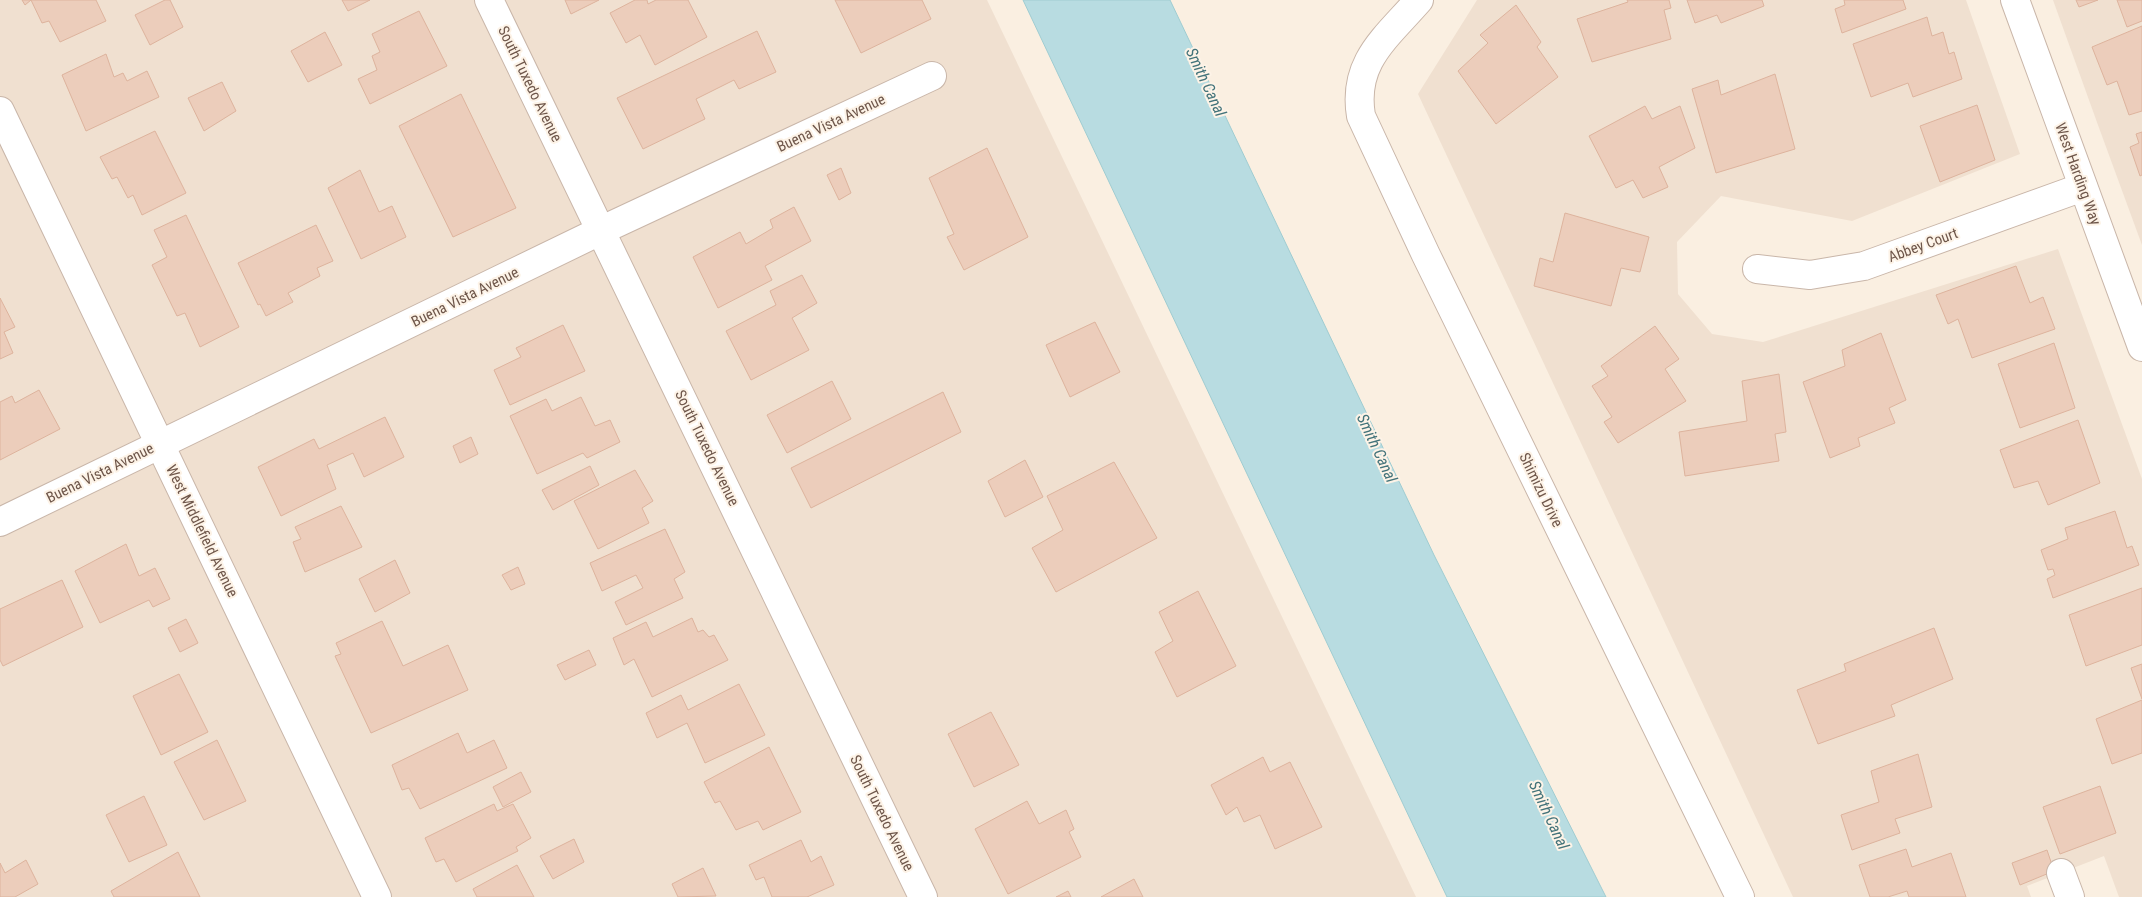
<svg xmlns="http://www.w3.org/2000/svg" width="2142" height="897" viewBox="0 0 2142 897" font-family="'Roboto Condensed',sans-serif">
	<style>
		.residential { fill: #f0e0d0 }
		.water { fill: #b8dce1; stroke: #9fccd1 }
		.building { fill: #eccdbb; stroke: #ddb39d }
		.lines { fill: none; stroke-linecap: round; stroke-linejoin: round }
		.street-casing { stroke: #c9b6a9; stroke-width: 30 }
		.street { stroke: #fff; stroke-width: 28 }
		.labels { text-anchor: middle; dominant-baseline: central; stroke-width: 4; stroke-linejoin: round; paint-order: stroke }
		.street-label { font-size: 15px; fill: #6e564a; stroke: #fdf3e7 }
		.water-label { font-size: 16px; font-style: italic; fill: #43737a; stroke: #fdf3e7 }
	</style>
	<rect width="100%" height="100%" fill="#faefe1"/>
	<g class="residential">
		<path d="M0 0H987L1416 897H0Z"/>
		<path d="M1477 0H1966L2020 154 1852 221 1721 196 1677 242 1678 294 1712 334 1763 342 2058 249 2142 479V897H2119L2104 856 2027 886 2031 897H1793L1418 94Z"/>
		<path d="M2053 0H2142V245L2098 125Z"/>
	</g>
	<path class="water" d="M1023 0H1170L1434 555 1606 897H1447Z"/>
	<g class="building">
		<path d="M22 0H96L106 21 60 42 49 21 42 23 31 0 25 5Z"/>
		<path d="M165 0H170L183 27 150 45 135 15Z"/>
		<path d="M342 0H370L348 11Z"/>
		<path d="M565 0H599L571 14Z"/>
		<path d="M635 0H647L648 4 656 0H688L707 37 655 65 640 35 626 43 610 13Z"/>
		<path d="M835 0H922L931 19 861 53Z"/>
		<path d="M1627 0H1669L1671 8 1664 10 1671 39 1592 62 1577 19 1628 2Z"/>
		<path d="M1687 0H1762L1764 6 1721 23 1717 15 1695 23Z"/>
		<path d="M1844 0H1903L1906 9 1842 33 1835 9 1845 5Z"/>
		<path d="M2076 0H2098L2079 7Z"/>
		<path d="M2117 0H2142V21L2127 27Z"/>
		<path d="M1516 5 1541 42 1537 47 1558 77 1496 124 1458 71 1488 43 1480 35Z"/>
		<path d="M419 11 447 66 370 104 358 79 377 70 372 56 380 52 372 34Z"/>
		<path d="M1927 17 1932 36 1943 32 1949 54 1954 52 1962 79 1913 97 1908 83 1871 97 1853 44Z"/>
		<path d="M2142 26V111L2129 115 2117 81 2107 85 2092 47Z"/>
		<path d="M757 31 776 72 739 89 734 80 696 99 705 119 643 149 617 98Z"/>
		<path d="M325 32 342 65 308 82 291 51Z"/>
		<path d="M106 54 114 77 123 73 127 81 147 71 159 97 86 131 62 75Z"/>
		<path d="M1775 74 1795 149 1716 173 1692 89 1718 80 1721 95Z"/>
		<path d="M222 82 236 111 204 131 188 98Z"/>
		<path d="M461 94 516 208 453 237 399 126Z"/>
		<path d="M1977 105 1995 160 1940 182 1920 126Z"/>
		<path d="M1645 106 1652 119 1680 106 1695 148 1659 167 1668 187 1643 198 1633 180 1616 188 1589 136Z"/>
		<path d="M155 131 186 193 142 215 133 195 128 198 117 177 112 179 100 157Z"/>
		<path d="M2142 132V175L2140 176 2130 147 2139 143 2136 134Z"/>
		<path d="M987 148 1028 237 964 270 947 237 954 234 929 178Z"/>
		<path d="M841 168 851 193 839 200 827 175Z"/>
		<path d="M360 170 379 212 392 206 406 237 361 259 328 188Z"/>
		<path d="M794 207 811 241 765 266 772 280 718 308 693 257 740 232 746 244 773 228 770 220Z"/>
		<path d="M1565 213 1649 237 1640 272 1621 268 1611 306 1534 286 1540 258 1553 262Z"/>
		<path d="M186 215 239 327 200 347 185 313 177 316 152 265 167 257 154 230Z"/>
		<path d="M316 225 333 261 317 268 320 276 288 293 293 302 266 316 260 304 258 305 238 263Z"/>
		<path d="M2016 266 2030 303 2043 297 2055 329 1972 358 1958 319 1948 324 1936 295Z"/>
		<path d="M802 275 817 303 792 318 809 350 751 380 726 331 776 305 770 291Z"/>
		<path d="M0 298 15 327 4 332 13 353 0 359Z"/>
		<path d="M1095 322 1120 372 1070 397 1046 345Z"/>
		<path d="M563 325 585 371 510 405 494 370 521 357 516 348Z"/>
		<path d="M1655 326 1679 359 1665 369 1686 401 1618 443 1604 422 1612 417 1592 386 1608 376 1601 366Z"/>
		<path d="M1881 333 1906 400 1889 408 1895 423 1858 438 1860 446 1830 458 1803 382 1845 366 1842 350Z"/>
		<path d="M2054 343 2075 408 2020 428 1998 364Z"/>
		<path d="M1779 374 1786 432 1775 434 1779 461 1685 476 1679 432 1747 421 1742 381Z"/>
		<path d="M832 381 851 419 787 453 767 415Z"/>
		<path d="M39 390 60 429 0 460V402L12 396 15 403Z"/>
		<path d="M943 392 961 432 811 508 791 468Z"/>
		<path d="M581 397 595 426 610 420 620 442 587 458 583 453 537 474 510 416 546 399 552 411Z"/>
		<path d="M385 417 404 457 364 477 353 453 327 465 336 489 281 516 258 467 314 439 319 449Z"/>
		<path d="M2078 420 2100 483 2048 505 2038 481 2014 488 2000 450Z"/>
		<path d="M471 437 478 454 460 463 453 446Z"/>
		<path d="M1025 460 1043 497 1005 517 988 481Z"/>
		<path d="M1114 462 1157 538 1056 592 1032 548 1063 530 1047 496Z"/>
		<path d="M590 466 599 485 553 510 542 490Z"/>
		<path d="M635 470 653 501 642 508 649 523 598 549 574 501Z"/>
		<path d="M341 506 362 547 305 572 293 542 301 539 295 527Z"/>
		<path d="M2115 511 2127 548 2132 546 2139 565 2053 598 2047 579 2055 575 2053 569 2048 570 2041 550 2068 539 2065 528Z"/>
		<path d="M665 529 685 572 674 579 683 598 626 625 615 602 643 588 636 575 602 591 590 563Z"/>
		<path d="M126 544 139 576 155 568 170 599 153 607 149 600 100 623 75 571Z"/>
		<path d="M395 560 410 593 375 612 359 579Z"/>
		<path d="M518 567 525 584 511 590 502 575Z"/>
		<path d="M62 580 83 627 3 666 0 660V609Z"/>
		<path d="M2142 588V645L2086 666 2069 615Z"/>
		<path d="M1198 591 1236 666 1177 697 1155 652 1173 641 1159 612Z"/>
		<path d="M692 618 698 632 703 630 709 637 714 635 728 660 652 697 634 659 624 665 613 638 646 622 653 637Z"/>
		<path d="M186 619 198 643 180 652 168 628Z"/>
		<path d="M382 621 403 666 448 645 468 690 371 733 335 656 341 654 336 643Z"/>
		<path d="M1934 628 1953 679 1891 705 1895 716 1818 744 1797 690 1846 671 1844 664Z"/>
		<path d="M589 650 596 665 565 680 557 665Z"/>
		<path d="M2142 664V699L2131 668Z"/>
		<path d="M179 674 208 732 161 755 133 696Z"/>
		<path d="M739 684 765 735 705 763 687 723 657 738 646 713 681 695 688 710Z"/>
		<path d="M2142 700V753L2112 764 2096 719Z"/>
		<path d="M991 712 1019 765 974 787 948 734Z"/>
		<path d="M458 733 467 753 494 740 507 768 420 809 409 788 402 790 392 765Z"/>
		<path d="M217 740 246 801 204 820 174 762Z"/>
		<path d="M769 747 801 812 763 830 758 821 736 830 720 801 715 803 704 782Z"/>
		<path d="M1918 754 1932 807 1895 819 1900 833 1852 850 1841 815 1879 802 1871 771Z"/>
		<path d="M1263 757 1270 772 1290 762 1322 827 1275 849 1260 815 1244 822 1237 807 1226 815 1211 785Z"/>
		<path d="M521 772 531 792 503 807 493 787Z"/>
		<path d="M2100 786 2116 833 2060 854 2043 807Z"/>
		<path d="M144 796 167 845 129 862 106 815Z"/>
		<path d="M1027 801 1039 824 1066 810 1074 829 1069 832 1081 857 1008 894 975 829Z"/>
		<path d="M494 804 497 811 513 804 531 838 516 847 518 851 456 882 444 859 436 862 425 838Z"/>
		<path d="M574 839 584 862 553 879 540 856Z"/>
		<path d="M801 840 811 862 821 856 834 885 807 897H772L764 877 756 880 749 865Z"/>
		<path d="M1906 849 1912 867 1951 853 1966 897H1909L1907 891 1888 897H1870L1859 865Z"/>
		<path d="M2047 850 2054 871 2020 885 2012 863Z"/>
		<path d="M178 852 200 897H114L111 891Z"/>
		<path d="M26 860 38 884 15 897H0V863L5 873Z"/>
		<path d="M517 865 534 897H477L473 889Z"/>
		<path d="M703 868 716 896 678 897 672 884Z"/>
		<path d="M1134 879 1143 897H1101Z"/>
		<path d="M1068 891 1071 897H1056Z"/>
	</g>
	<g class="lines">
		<g class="street-casing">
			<g id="street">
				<path d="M489 0 923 897"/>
				<path d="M1419 0C1386 38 1352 62 1361 116L1426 255 1740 897"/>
				<path d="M2015 0 2142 347"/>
				<path d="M0 111 377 897"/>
				<path d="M1757 269 1810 275 1864 266 2083 187"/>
				<path d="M0 522 602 230 932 76"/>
				<path d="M2061 873 2070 897"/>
			</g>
		</g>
		<use href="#street" class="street"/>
	</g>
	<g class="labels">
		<g class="street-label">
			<text transform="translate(530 84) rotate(64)">South Tuxedo Avenue</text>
			<text transform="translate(831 123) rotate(-25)">Buena Vista Avenue</text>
			<text transform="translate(2078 174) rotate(70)">West Harding Way</text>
			<text transform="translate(1923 245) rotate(-20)">Abbey Court</text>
			<text transform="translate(465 297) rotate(-26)">Buena Vista Avenue</text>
			<text transform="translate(707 448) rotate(64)">South Tuxedo Avenue</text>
			<text transform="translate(100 473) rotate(-26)">Buena Vista Avenue</text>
			<text transform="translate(1541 490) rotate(64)">Shimizu Drive</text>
			<text transform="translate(202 531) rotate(64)">West Middlefield Avenue</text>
			<text transform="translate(882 813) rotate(64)">South Tuxedo Avenue</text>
		</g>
		<g class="water-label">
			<text transform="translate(1206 82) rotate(65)">Smith Canal</text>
			<text transform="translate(1377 448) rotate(65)">Smith Canal</text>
			<text transform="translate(1549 815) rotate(65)">Smith Canal</text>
		</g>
	</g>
</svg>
